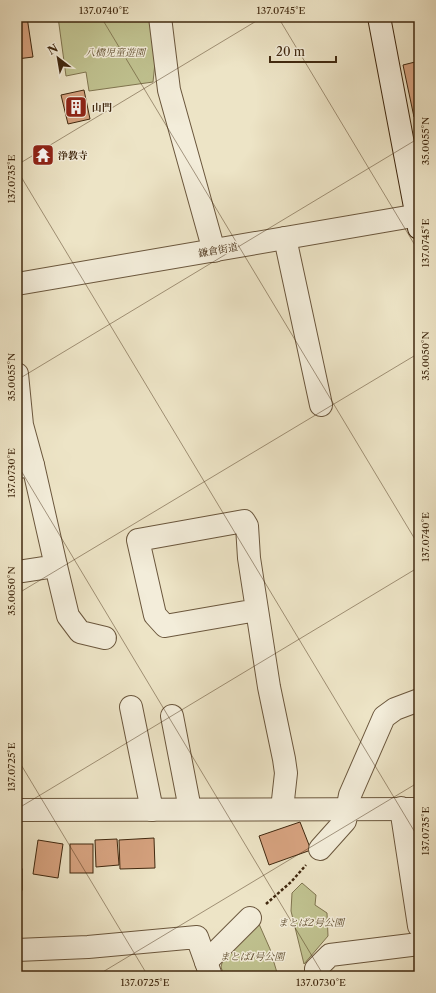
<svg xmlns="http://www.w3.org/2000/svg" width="436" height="993" viewBox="0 0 436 993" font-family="'Libre Caslon Text','Noto Serif JP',serif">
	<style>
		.green { fill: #c0c290; stroke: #807550 }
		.building { fill: #d6a27f; stroke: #40280f }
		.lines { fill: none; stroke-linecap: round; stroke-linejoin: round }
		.street-casing { stroke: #6b573d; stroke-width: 24 }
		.secondary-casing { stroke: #40280f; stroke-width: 24 }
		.path { stroke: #40280f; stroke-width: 2.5; stroke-dasharray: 3 2; stroke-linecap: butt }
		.street { stroke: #f3edda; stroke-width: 22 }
		.secondary { stroke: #f3edda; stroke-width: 22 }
		.ticks { fill: none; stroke: #40280f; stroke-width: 1; stroke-opacity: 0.45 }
		.labels { text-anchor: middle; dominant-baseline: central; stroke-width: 3; stroke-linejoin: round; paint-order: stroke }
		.park-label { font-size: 10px; font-style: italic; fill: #604e2f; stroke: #f3edda }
		.poi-label { font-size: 10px; font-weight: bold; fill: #40280f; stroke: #f3edda; text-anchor: start }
		.street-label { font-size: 10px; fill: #40280f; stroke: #f3edda }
		.neatline { fill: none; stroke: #40280f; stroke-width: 1.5 }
		.ticks-label { font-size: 10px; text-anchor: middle; fill: #40280f }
	</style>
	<rect width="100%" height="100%" fill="#ede4c6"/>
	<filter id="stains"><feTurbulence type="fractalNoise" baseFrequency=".005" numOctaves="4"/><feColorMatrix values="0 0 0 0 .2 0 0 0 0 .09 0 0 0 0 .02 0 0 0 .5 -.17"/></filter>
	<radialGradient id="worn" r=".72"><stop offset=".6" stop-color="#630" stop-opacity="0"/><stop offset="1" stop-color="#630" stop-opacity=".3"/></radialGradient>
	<g class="green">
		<path d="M58 17H150L155 63 153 82 89 91 86 72 66 76Z"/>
		<path d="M302 883 316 895 315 905 327 913 328 936 304 964 291 911 292 893Z"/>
		<path d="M259 924 270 949 278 976H224L221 967 224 955Z"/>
	</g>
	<g class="building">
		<path d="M17 17H27L33 57 17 59Z"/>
		<path d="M419 61V116L414 117 403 65Z"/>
		<path d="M84 90 90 119 68 124 61 95Z"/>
		<path d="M300 822 311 850 269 865 259 836Z"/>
		<path d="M154 838 155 868 120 869 119 840Z"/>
		<path d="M117 839 119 865 96 867 95 840Z"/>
		<path d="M38 840 63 844 58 878 33 874Z"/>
		<rect x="70" y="844" width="23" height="29"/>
		<rect x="17" y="869" width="5" height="21"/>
	</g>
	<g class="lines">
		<g class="street-casing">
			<g id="street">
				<path d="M160 17 169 90 214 251"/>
				<path d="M285 238 321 405"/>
				<path d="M17 284 419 215"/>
				<path d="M17 374 22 425 33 465"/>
				<path d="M17 467 33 465 56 566 17 572"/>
				<path d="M56 566 68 616 80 632 105 638"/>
				<path d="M257 610 165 626 155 615 138 540 244 521 247 526 249 558 269 687 284 759 286 773 282 809"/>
				<path d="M131 707 152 810"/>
				<path d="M172 716 190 809"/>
				<path d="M401 808 419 926"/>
				<path d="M17 810 419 809"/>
				<path d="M320 849 345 821 350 795 384 717 395 709 419 700"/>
				<path d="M17 950 88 947 197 937 211 976"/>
				<path d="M206 962 250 918"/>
				<path d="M316 976V969L330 955 419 944"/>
			</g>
		</g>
		<g class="secondary-casing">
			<path id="secondary" d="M379 17 419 228"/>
		</g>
		<path class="path" d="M266 904 291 882 306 865"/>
		<use href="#street" class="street"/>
		<use href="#secondary" class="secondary"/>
	</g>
	<path class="ticks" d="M101 17 419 546M278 17 419 252M17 165 263 17M17 170 419 839M17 380 419 138M17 464 324 976M17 594 419 353M17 758 148 976M17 809 419 567M96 976 419 782"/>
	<defs>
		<g id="building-square" transform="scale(1.15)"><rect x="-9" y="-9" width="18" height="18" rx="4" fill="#8f2418" stroke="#f3edda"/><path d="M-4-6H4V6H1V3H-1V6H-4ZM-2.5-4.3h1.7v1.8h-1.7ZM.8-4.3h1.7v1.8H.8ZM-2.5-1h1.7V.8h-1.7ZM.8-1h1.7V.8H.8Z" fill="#fff"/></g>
		<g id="temple-square" transform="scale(1.15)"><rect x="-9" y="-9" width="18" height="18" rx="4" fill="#8f2418" stroke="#f3edda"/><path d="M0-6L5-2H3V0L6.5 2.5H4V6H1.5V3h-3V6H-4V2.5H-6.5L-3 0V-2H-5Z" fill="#fff"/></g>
	</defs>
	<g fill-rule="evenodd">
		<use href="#building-square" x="76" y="107"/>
		<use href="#temple-square" x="43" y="155"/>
	</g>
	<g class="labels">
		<g class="park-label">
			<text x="115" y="52">八橋児童遊園</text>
			<text x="311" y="922">まとば2号公園</text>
			<text x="252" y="956">まとば1号公園</text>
		</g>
		<g class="poi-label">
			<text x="92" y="107">山門</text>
			<text x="58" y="155">浄教寺</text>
		</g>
		<g class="street-label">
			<text transform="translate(218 250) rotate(-10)">鎌倉街道</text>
		</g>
	</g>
	<rect width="436" height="993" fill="none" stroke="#ede4c6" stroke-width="44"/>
	<g transform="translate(58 58) rotate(329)" stroke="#f3edda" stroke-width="3" paint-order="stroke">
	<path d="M0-3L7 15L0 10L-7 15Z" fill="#40280f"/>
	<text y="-6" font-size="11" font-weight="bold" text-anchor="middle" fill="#40280f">N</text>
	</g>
	<path d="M270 56v6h66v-6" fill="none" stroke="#40280f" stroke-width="2"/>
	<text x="276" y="56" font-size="12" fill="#40280f" stroke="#f3edda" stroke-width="3" paint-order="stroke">20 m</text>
	<rect x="22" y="22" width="392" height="949" class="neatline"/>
	<g class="ticks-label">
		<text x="104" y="14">137.0740°E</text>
		<text x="281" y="14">137.0745°E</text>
		<text transform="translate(425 141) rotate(-90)" y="4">35.0055°N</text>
		<text transform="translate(11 179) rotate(-90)" y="4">137.0735°E</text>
		<text transform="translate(425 243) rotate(-90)" y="4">137.0745°E</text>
		<text transform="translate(425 356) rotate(-90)" y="4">35.0050°N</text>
		<text transform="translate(11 377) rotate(-90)" y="4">35.0055°N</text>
		<text transform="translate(11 473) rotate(-90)" y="4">137.0730°E</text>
		<text transform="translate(425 537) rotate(-90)" y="4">137.0740°E</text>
		<text transform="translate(11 591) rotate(-90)" y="4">35.0050°N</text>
		<text transform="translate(11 767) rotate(-90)" y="4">137.0725°E</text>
		<text transform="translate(425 831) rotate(-90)" y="4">137.0735°E</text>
		<text x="145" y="986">137.0725°E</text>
		<text x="321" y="986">137.0730°E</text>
	</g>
	<rect width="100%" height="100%" filter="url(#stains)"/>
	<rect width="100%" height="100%" fill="url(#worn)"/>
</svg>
